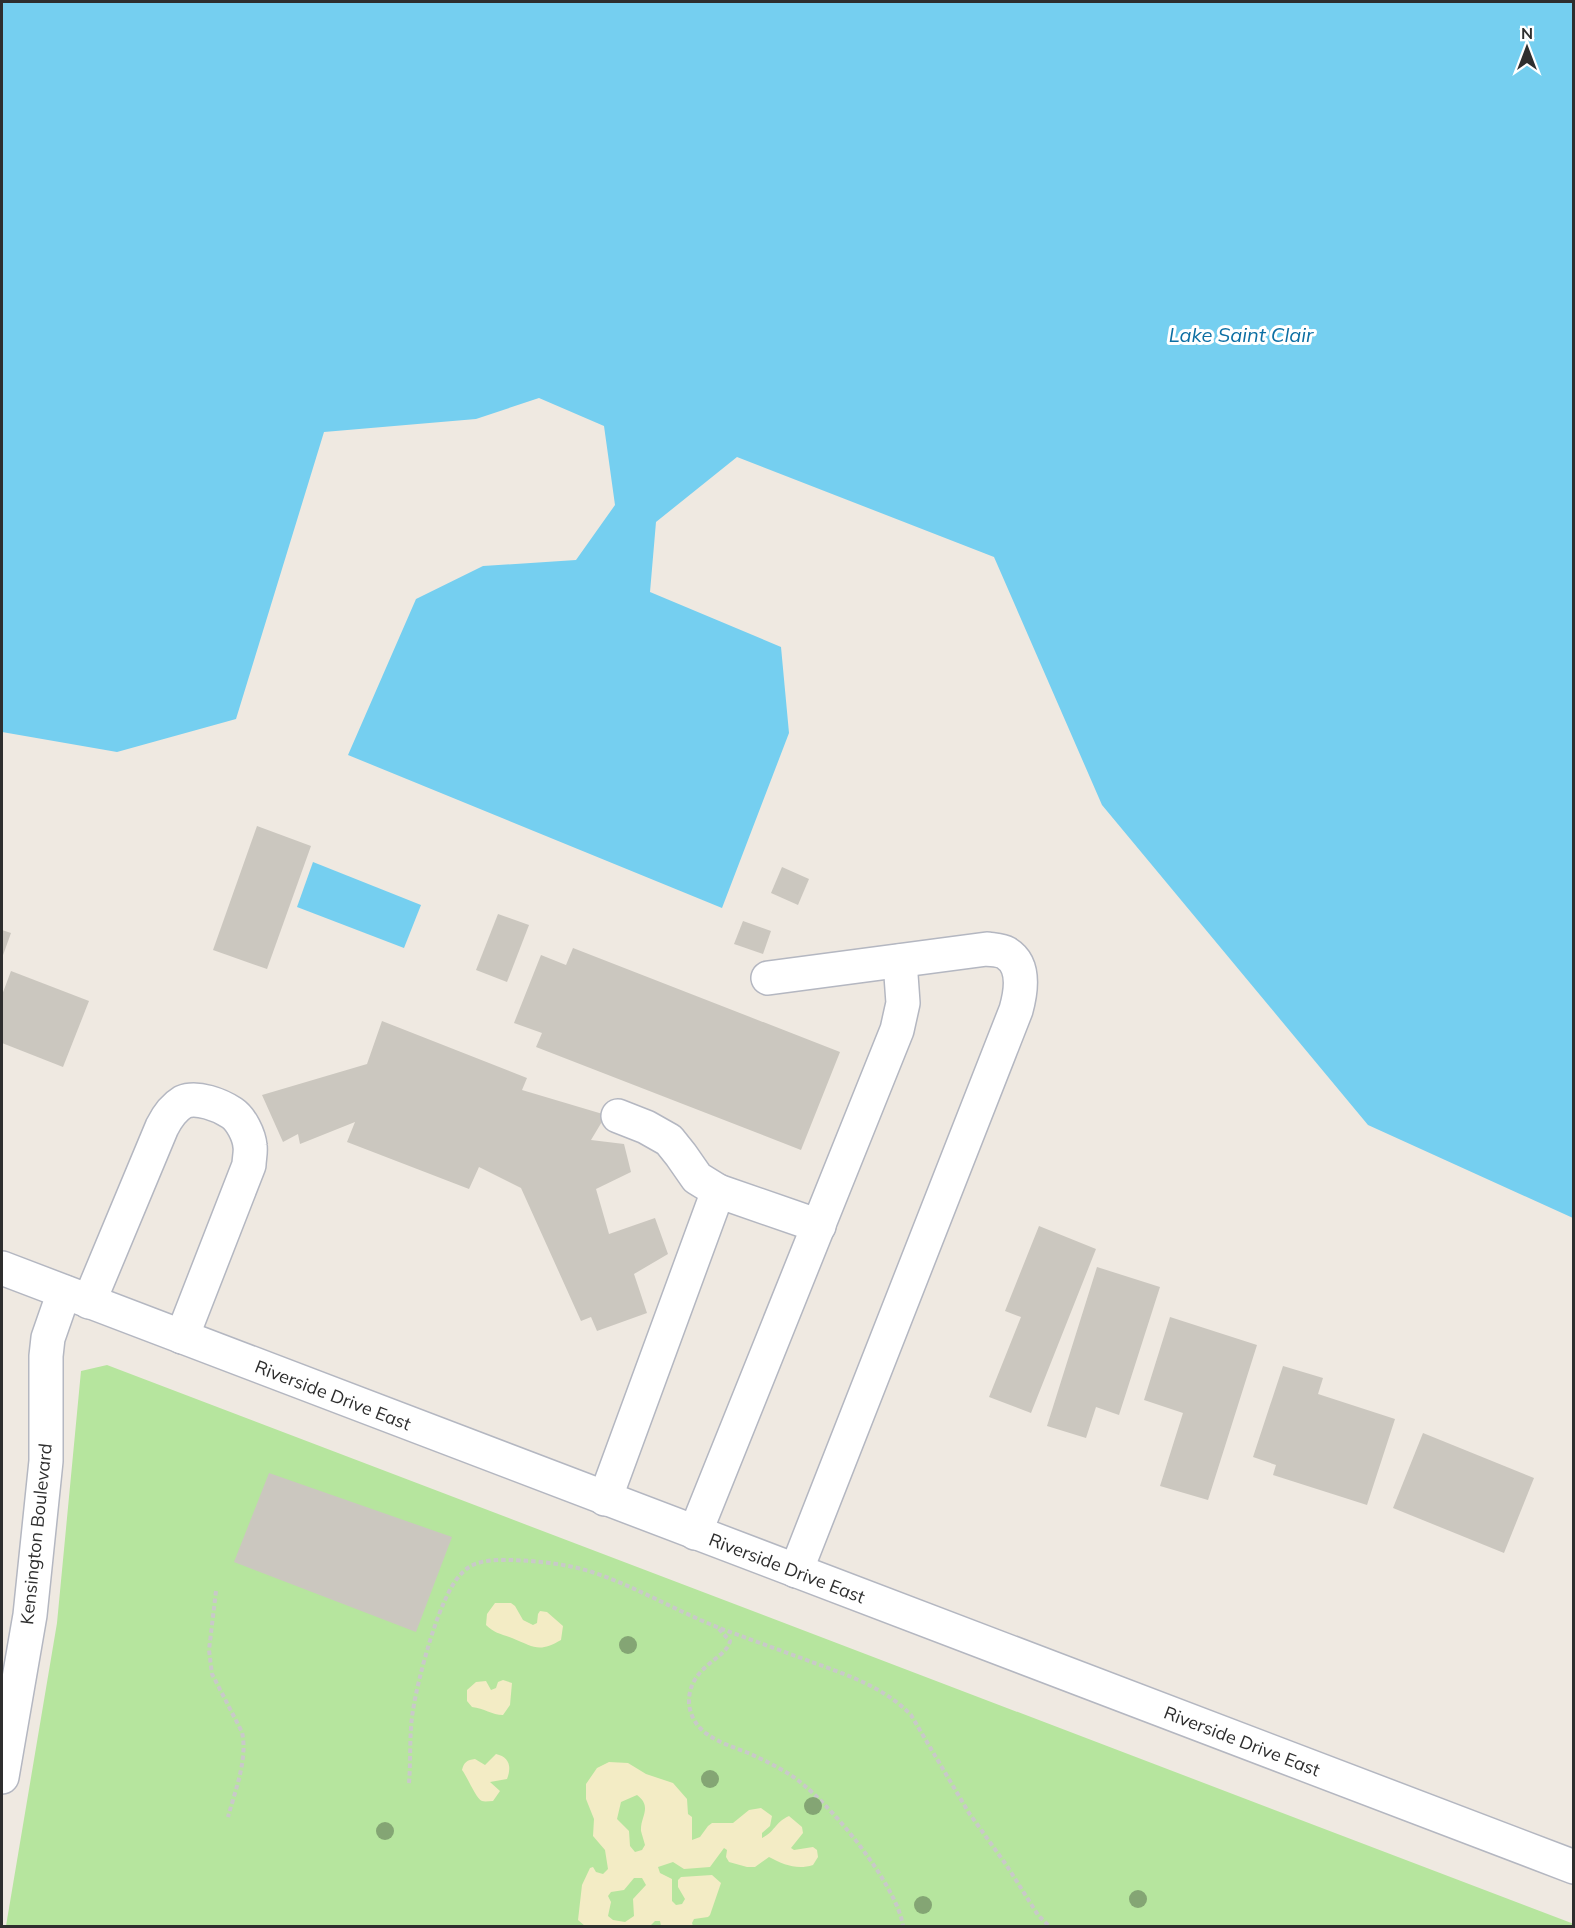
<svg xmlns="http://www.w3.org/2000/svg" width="1575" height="1928" viewBox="0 0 1575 1928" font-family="Mulish,sans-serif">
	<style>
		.green { fill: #b6e59e }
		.sand { fill: #f3ecc5; fill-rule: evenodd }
		.water { fill: #75cff0 }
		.building { fill: #cbc7bf }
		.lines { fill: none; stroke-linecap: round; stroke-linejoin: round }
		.minor-casing { stroke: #b4b7c1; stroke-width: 36 }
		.path { stroke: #c9c9c9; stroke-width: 4; stroke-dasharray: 4.5 3; stroke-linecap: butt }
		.minor { stroke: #fff; stroke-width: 33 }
		.tree { fill: #84a574 }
		.labels { text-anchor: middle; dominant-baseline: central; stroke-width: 6; stroke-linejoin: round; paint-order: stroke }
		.street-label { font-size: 18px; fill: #2e2e2e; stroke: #fff }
		.water-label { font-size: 20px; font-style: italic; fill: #0d6fa3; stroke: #fff }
	</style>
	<rect width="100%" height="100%" fill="#efe9e1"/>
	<path class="green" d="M107 1365 1574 1924 1573 1926H6L57 1623 81 1371Z"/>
	<g class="sand">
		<path d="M495 1603H511L515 1606 523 1620 533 1625 537 1623 538 1614 540 1611 547 1612 563 1626 561 1640C539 1653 534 1647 512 1638 501 1634 494 1633 486 1625L487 1614Z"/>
		<path d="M503 1680 512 1683 510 1705 503 1715C492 1715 484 1708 472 1707L467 1701V1690L476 1682 486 1681 491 1690 496 1688 498 1682Z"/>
		<path d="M496 1754C509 1757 512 1766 507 1779L490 1782 500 1791 493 1801C489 1801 485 1802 482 1801 476 1799 467 1776 462 1770 464 1762 467 1760 475 1759L485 1765Z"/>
		<path d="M609 1762 628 1763 646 1774 673 1783 687 1799 688 1814 692 1817V1840L700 1837 708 1826 712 1823H733L749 1810 761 1808 772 1816 770 1826 762 1833V1838C775 1832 774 1823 789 1816L802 1827 803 1833 791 1848 794 1850 813 1847 817 1850 818 1857 813 1865C797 1870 784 1865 769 1857L755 1867H747L729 1862 726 1857 727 1850 724 1848 710 1867 684 1869 673 1862 658 1867 660 1873 672 1879V1901L676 1905 682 1904 685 1899 678 1887V1880L681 1877 712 1875 721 1883 710 1915 708 1917 694 1919 692 1923 693 1926H661L660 1921H655L650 1926H585L578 1920 582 1885 590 1868 593 1867 596 1872 603 1874 608 1869 605 1850 593 1836 594 1819 586 1799V1784L597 1768ZM637 1795C653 1807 640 1817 641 1831 642 1835 644 1841 645 1845L642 1850 635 1852 630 1846 629 1831 617 1819 621 1802ZM634 1878H642L646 1885 633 1899 634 1916 625 1922 613 1920 608 1916 611 1902 608 1896 611 1892 624 1890Z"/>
	</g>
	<g class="water">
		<path d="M2 2H1573V1218L1368 1125 1102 805 994 557 737 457 656 522 650 592 781 647 789 733 722 908 348 755 416 599 483 566 576 560 615 505 604 426 539 398 476 419 324 432 236 719 117 752 2 732Z"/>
		<path d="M313 862 421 905 404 948 297 907Z"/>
	</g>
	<g class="building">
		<path d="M257 826 311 846 267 969 213 950Z"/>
		<path d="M782 867 809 879 798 905 771 893Z"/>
		<path d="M498 914 529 925 507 982 476 970Z"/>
		<path d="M743 921 771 931 763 954 734 944Z"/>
		<path d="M2 930 11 933 2 958Z"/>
		<path d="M573 948 840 1052 801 1150 536 1047 542 1033 514 1023 541 955 566 965Z"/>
		<path d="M11 971 89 1001 63 1067 2 1043V995Z"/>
		<path d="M382 1021 527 1078 522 1090 606 1115 591 1140 624 1144 631 1172 596 1189 609 1234 655 1218 668 1254 634 1274 647 1313 597 1331 591 1317 581 1321 521 1188 479 1167 469 1189 347 1142 355 1122 300 1144 298 1134 283 1142 262 1095 367 1064Z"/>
		<path d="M1039 1226 1096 1249 1031 1413 989 1397 1021 1317 1005 1311Z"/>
		<path d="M1097 1267 1160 1287 1119 1415 1096 1407 1086 1438 1047 1426Z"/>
		<path d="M1170 1317 1257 1345 1208 1500 1160 1486 1183 1413 1144 1400Z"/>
		<path d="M1283 1366 1323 1378 1318 1394 1395 1419 1367 1505 1273 1475 1276 1465 1253 1457Z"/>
		<path d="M1423 1433 1534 1478 1504 1553 1393 1508Z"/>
		<path d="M269 1473 452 1537 416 1632 234 1562Z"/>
	</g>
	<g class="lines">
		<g class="minor-casing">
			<g id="minor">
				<path d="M768 978 987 949C992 950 1001 950 1006 953 1026 965 1021 992 1016 1010L796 1571"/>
				<path d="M618 1116 646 1127 669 1140 681 1155 697 1178 718 1191"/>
				<path d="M2 1268 1574 1867"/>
				<path d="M89 1302 162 1127C167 1117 173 1108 183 1102 197 1096 220 1105 232 1113 241 1119 249 1135 250 1146 251 1152 249 1159 249 1165L182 1337"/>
				<path d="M605 1499 718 1191 819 1226"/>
				<path d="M695 1533 897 1030 903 1003 900 961"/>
				<path d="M2 1777 30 1615 46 1461V1356L48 1338 64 1292"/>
			</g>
		</g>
		<g class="path">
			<path d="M216 1591 209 1650 212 1674 242 1732C248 1759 235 1791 228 1817"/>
			<path d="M719 1629 730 1641C727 1659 688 1666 689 1703 690 1716 697 1727 707 1734 722 1745 741 1749 757 1757 768 1762 779 1768 789 1774 826 1797 897 1884 903 1926"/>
			<path d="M409 1783C411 1759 409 1734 413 1710 418 1679 439 1596 461 1574 474 1559 494 1560 512 1560 539 1561 567 1564 592 1572 637 1587 678 1612 722 1629 752 1640 782 1651 812 1662 847 1675 884 1687 911 1715L969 1813 1007 1866 1038 1915 1049 1926"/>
		</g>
		<use href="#minor" class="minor"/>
	</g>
	<g class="tree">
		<circle cx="628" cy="1645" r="9"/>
		<circle cx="710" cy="1779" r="9"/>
		<circle cx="813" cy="1806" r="9"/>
		<circle cx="385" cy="1831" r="9"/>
		<circle cx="1138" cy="1899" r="9"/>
		<circle cx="923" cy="1905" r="9"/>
	</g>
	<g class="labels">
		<g class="street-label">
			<text transform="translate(333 1395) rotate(21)">Riverside Drive East</text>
			<text transform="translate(36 1534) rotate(-84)">Kensington Boulevard</text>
			<text transform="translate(787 1568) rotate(21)">Riverside Drive East</text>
			<text transform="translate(1242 1741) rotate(21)">Riverside Drive East</text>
		</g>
		<g class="water-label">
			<text x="1241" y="334">Lake Saint Clair</text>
		</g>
	</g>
	<rect width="1575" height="1928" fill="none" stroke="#2e2e2e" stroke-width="6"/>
	<g transform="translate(1527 48)" stroke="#ffffff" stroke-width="4.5" paint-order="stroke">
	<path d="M0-4.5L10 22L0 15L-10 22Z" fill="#2e2e2e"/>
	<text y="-9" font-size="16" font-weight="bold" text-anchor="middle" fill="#2e2e2e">N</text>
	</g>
</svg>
